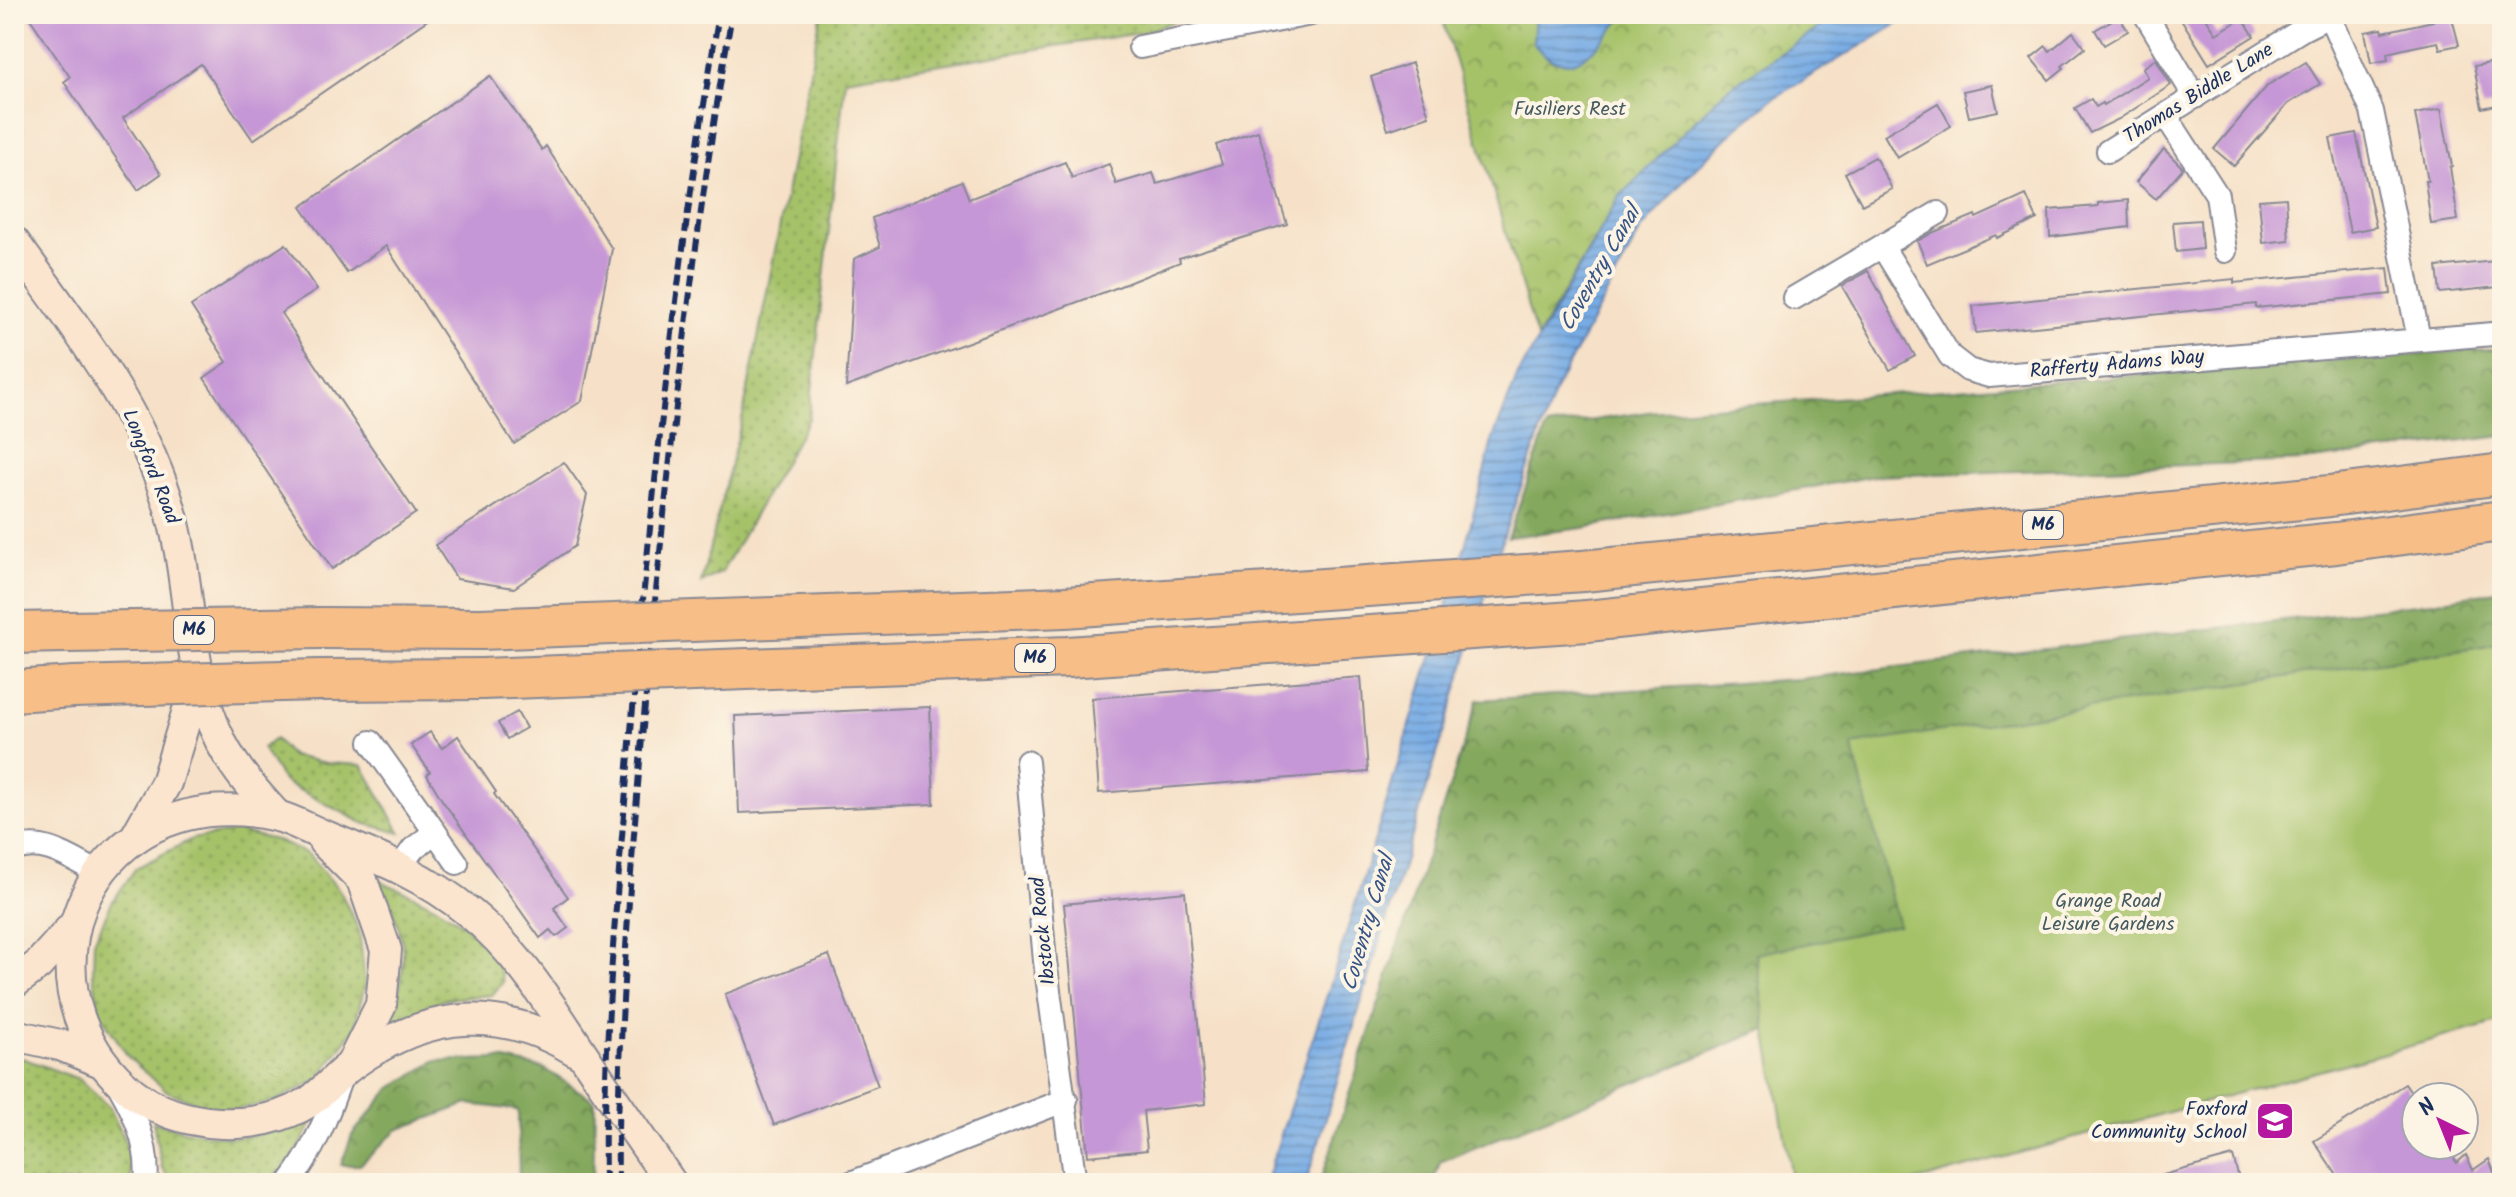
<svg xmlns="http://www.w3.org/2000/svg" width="2516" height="1197" viewBox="0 0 2516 1197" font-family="Kalam,sans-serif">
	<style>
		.grass { fill: url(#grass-dots); stroke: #607864; stroke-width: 2 }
		.forest { fill: url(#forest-crowns); stroke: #506c5e; stroke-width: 2 }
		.park { fill: url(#park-crowns); stroke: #607864; stroke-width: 2 }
		.garden { fill: #a6c269; stroke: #607864; stroke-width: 2 }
		.water { fill: url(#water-rules); stroke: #496da1; stroke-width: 2 }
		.building { fill: #c697d6 }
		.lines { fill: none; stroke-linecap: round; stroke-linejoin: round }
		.minor-casing { stroke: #888893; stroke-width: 26 }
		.secondary-casing { stroke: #888893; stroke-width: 34 }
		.motorway-casing { stroke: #888893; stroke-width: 44 }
		.minor { stroke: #fff; stroke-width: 22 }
		.secondary { stroke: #fce5cf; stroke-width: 30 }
		.motorway { stroke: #f7be87; stroke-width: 40 }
		.rail { stroke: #1b2f5e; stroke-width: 6; stroke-dasharray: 12 6; stroke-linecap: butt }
		.motorway-bridge-casing { stroke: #888893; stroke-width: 44; stroke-linecap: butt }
		.motorway-bridge { stroke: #f7be87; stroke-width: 40 }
		.labels { text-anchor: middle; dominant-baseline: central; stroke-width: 8; stroke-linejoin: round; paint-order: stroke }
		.shield { fill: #fcf5e5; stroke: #5e6a86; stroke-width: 2 }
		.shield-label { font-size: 18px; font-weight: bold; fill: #1b2f5e }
		.street-label { font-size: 20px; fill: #1b2f5e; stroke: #fcf5e5 }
		.park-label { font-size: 20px; fill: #455b61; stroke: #fcf5e5 }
		.poi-label { font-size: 20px; fill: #1b2f5e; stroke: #fcf5e5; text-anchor: end }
		.water-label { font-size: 22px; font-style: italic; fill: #375486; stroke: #fcf5e5 }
	</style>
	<defs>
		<pattern id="grass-dots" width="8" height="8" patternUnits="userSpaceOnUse" patternTransform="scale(2)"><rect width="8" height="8" fill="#a6c269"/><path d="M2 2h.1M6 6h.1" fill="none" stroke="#869e5a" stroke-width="1.8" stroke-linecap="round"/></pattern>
		<pattern id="forest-crowns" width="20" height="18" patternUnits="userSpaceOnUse" patternTransform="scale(2)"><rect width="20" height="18" fill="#84a85d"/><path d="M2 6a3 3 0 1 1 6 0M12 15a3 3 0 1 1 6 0" fill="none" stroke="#6b8950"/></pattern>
		<pattern id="park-crowns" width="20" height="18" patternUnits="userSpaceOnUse" patternTransform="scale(2)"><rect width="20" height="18" fill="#a6c269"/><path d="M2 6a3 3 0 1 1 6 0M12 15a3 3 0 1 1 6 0" fill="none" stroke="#869e5a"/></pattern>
		<pattern id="water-rules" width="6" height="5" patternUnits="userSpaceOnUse" patternTransform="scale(2)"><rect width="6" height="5" fill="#77abe4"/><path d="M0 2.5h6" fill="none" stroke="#618cbc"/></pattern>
	</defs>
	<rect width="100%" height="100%" fill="#fcf5e5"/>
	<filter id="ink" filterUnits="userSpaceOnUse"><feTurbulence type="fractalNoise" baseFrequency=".0125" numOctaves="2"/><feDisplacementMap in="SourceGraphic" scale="16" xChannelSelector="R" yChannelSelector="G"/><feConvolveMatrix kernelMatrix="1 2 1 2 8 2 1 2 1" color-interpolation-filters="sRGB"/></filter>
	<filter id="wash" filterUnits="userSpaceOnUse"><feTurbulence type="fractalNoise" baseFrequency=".006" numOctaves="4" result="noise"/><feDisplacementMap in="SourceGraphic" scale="32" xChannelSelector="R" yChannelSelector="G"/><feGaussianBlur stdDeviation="1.8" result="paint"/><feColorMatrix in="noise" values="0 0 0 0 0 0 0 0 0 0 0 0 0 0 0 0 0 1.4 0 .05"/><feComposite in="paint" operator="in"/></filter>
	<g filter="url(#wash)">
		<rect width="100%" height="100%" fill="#f6e1c8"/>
		<g class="grass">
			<path d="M821 14H1192L1146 32 845 79 809 419 722 572 701 583 743 415Z"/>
			<path d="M275 739 291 756 326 763 362 765 401 833 363 823 284 782 262 748Z"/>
			<path d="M237 831 275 840 308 854 340 891 359 930 365 984 354 1030 316 1081 274 1102 222 1112 168 1092 129 1058 99 1012 93 973 94 941 112 902 136 868 192 839Z"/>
			<path d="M378 880C423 899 494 928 503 982L492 995 446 999 388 1024C411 962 408 938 378 880Z"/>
			<path d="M22 1058 79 1079 110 1108 129 1151 131 1183H14V1059Z"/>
			<path d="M316 1114C305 1137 291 1172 265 1182 255 1187 188 1183 172 1183L162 1168 153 1122C220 1140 251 1146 316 1114Z"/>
		</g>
		<g class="forest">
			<path d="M2502 348V436L2303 461 1875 476 1583 528 1508 537 1547 427 1648 412Z"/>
			<path d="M2502 590V643L1853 745 1899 926 1756 954 1766 1029 1442 1161 1432 1183H1320L1478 700 1798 679 2432 602Z"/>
			<path d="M500 1059 543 1068 595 1101 593 1183H519L518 1110 468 1104 397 1130 360 1165H341L352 1135 390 1089 435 1061Z"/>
		</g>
		<path class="park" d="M1441 14H1840L1726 90 1620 196 1537 338Z"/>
		<path class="garden" d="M2502 643V1021L1910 1183H1793L1766 1029 1756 954 1899 925 1852 745Z"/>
		<g class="water">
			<path d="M1535 14H1626C1599 44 1571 89 1533 43Z"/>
			<path d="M1840 14H1914L1774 98 1738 127 1683 181 1641 230 1556 388 1505 532 1306 1183H1265L1329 989 1465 546 1492 441 1518 375 1620 196 1726 90Z"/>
		</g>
		<g id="blocks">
			<g class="building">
				<path d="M27 14H436L253 140 201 64 123 118 161 174 138 190 64 82 70 77Z"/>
				<path d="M2178 14H2204L2216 34 2243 18 2254 36 2209 64Z"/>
				<path d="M2431 14H2451L2459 45 2440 49 2438 42 2413 47 2387 53 2388 60 2371 63 2365 32 2382 29 2383 32 2433 21Z"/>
				<path d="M2119 16 2128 31 2104 45 2095 30Z"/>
				<path d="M2073 32 2085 48 2062 66 2064 68 2049 80 2031 58 2046 46 2050 51Z"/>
				<path d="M2156 59 2171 85 2119 119 2090 133 2075 108 2091 99 2096 107 2103 103 2104 105 2148 77 2143 68Z"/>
				<path d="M2306 62 2320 84 2288 104 2234 166 2214 149 2268 85Z"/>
				<path d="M2495 62 2502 104 2482 108 2474 66Z"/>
				<path d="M1412 63 1429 116 1388 130 1371 77Z"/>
				<path d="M490 76 542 150 546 146 612 249 582 401 514 444 386 246 347 273 301 207Z"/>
				<path d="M1992 85 1998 111 1969 117 1963 91Z"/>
				<path d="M1938 103 1951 126 1897 158 1884 135Z"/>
				<path d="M2441 109 2452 166 2450 167 2458 220 2431 224 2425 181H2428L2415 114Z"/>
				<path d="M1258 131 1287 224 1179 258 1180 262 1113 289 846 387 854 259 880 247 872 218 962 181 969 199 1065 162 1072 178 1109 164 1116 184 1153 173 1157 184 1222 164 1216 145Z"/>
				<path d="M2356 133 2376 227 2350 232 2330 138Z"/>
				<path d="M2164 149 2183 168 2156 199 2136 182Z"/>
				<path d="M1875 157 1892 189 1862 205 1845 173Z"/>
				<path d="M2026 195 2037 219 1997 238 1996 235 1927 264 1917 241 1932 233 1975 215 1976 218Z"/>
				<path d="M2286 198 2289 240 2263 243 2259 200Z"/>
				<path d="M2128 200 2129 227 2050 237 2049 210 2098 206V203Z"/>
				<path d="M2200 220 2202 249 2176 252 2173 222Z"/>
				<path d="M286 244 317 290 281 313 416 513 332 569 204 378 227 362 191 306Z"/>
				<path d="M2495 261 2498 287 2440 293 2437 267Z"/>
				<path d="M2388 268 2391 294 2256 308V304L1976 333 1973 306 2234 279V283Z"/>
				<path d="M1868 271 1915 356 1890 370 1842 286Z"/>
				<path d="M564 462 587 495 575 546 514 588 457 579 435 545Z"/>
				<path d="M1361 677 1368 772 1099 793 1092 698Z"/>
				<path d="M930 707 934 804 739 813 735 716Z"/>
				<path d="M517 712 526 728 507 739 498 723Z"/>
				<path d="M430 732 442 748 458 736 496 792 494 794 568 897 554 908 568 928 556 937 550 930 540 938 442 800 427 775 430 772 411 745Z"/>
				<path d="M1185 892 1206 1104 1143 1111 1147 1150 1088 1156 1064 904Z"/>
				<path d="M829 955 878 1086 774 1125 725 994Z"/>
				<path d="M2405 1084 2416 1100V1145H2445L2457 1163 2466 1155 2473 1170 2489 1159 2498 1183H2364L2361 1176 2350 1183H2342L2314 1141Z"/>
				<path d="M2233 1156 2240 1183H2152V1178Z"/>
			</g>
		</g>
	</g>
	<g filter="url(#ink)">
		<use href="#blocks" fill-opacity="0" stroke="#888893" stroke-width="2"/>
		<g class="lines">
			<g class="minor-casing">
				<g id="minor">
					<path d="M2145 14 2195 97"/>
					<path d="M2329 15 2372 111 2419 339"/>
					<path d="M1140 47 1311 14"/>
					<path d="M2166 116 2217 195 2225 251"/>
					<path d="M2108 151 2303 29 2333 14"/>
					<path d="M1882 246 1950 356 1968 370 1989 376 2493 334"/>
					<path d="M1794 298 1938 213"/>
					<path d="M371 742 457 863"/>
					<path d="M1027 762 1045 961 1075 1183"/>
					<path d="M14 850C43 837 73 860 99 873"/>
					<path d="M400 867 413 849 435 832"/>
					<path d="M119 1086C136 1115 150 1149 146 1183"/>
					<path d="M289 1183C314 1151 328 1115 341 1077"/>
					<path d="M851 1183 1066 1100"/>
				</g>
			</g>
			<g class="secondary-casing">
				<g id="secondary">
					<path d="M14 242C73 323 137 405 168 502 193 580 184 670 222 744 236 771 257 794 277 816"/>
					<path d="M135 838 166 783 198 677"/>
					<path d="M324 842 362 880 386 950 381 1005 352 1063"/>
					<path d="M14 983 38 965 74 925"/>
					<path d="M14 1035 60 1045 101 1062"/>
					<path d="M584 1056C504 1004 430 1009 354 1063 338 1074 325 1091 309 1102 257 1134 179 1129 132 1092 31 1011 58 847 187 815 214 808 250 809 277 816 293 820 310 830 325 836 377 857 427 877 470 913 518 952 548 1002 582 1053 611 1097 642 1140 671 1183"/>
				</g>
			</g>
			<g class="motorway-casing">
				<g id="motorway">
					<path d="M1583 571 2330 496 2502 474"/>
					<path d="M1587 621 2336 543 2502 521"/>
					<path d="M321 628 481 629"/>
					<path d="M14 633 66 632"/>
					<path d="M319 680 482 679"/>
					<path d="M14 691 74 687"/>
				</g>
			</g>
			<use href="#minor" class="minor"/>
			<use href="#secondary" class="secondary"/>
			<use href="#motorway" class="motorway"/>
			<g class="rail">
				<path d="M605 1183C603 1060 613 936 624 814 646 546 673 279 719 14"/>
				<path d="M618 1183C617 1122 620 1062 623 1001 629 884 639 768 650 651 671 438 695 225 732 14"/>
			</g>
			<g class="motorway-bridge-casing">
				<g id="motorway-bridge">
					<path d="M481 629 1065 607 1583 571"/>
					<path d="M66 632 321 628"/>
					<path d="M482 679 1068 657 1587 621"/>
					<path d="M74 687 319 680"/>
				</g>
			</g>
			<use href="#motorway-bridge" class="motorway-bridge"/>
		</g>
	</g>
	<defs>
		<g id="school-square" transform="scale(2)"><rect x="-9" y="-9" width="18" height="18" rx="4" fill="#b5179e" stroke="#fcf5e5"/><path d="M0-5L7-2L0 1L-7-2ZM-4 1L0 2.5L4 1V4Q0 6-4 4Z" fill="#fff"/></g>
	</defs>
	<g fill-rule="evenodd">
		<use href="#school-square" x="2275" y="1121"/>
	</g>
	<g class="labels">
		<g class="shield">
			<rect x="2023" y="511" width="40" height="28" rx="6"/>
			<rect x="174" y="616" width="40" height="28" rx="6"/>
			<rect x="1015" y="644" width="40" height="28" rx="6"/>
		</g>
		<g class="shield-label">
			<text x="2043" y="525">M6</text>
			<text x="194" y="630">M6</text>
			<text x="1035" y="658">M6</text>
		</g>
		<g class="street-label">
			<text transform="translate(2199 94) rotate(-32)">Thomas Biddle Lane</text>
			<text transform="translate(2117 365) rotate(-5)">Rafferty Adams Way</text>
			<text transform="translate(150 467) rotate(68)">Longford Road</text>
			<text transform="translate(1044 931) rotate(-96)">Ibstock Road</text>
		</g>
		<g class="park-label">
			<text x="1570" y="110">Fusiliers Rest</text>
			<text x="2108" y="902">Grange Road<tspan x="2108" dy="23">Leisure Gardens</tspan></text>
		</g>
		<g class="poi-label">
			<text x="2247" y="1110">Foxford<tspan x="2247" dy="23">Community School</tspan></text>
		</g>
		<g class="water-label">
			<text transform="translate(1601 269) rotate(-60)">Coventry Canal</text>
			<text transform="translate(1369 923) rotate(-74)">Coventry Canal</text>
		</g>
	</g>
	<rect width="2516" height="1197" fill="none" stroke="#fcf5e5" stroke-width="48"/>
	<g transform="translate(2440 1121) rotate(317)"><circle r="38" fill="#fcf5e5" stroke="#a2a6af" stroke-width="2"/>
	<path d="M0-6L14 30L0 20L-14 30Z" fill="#b5179e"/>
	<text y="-12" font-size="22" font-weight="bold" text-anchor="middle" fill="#1b2f5e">N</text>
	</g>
</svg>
